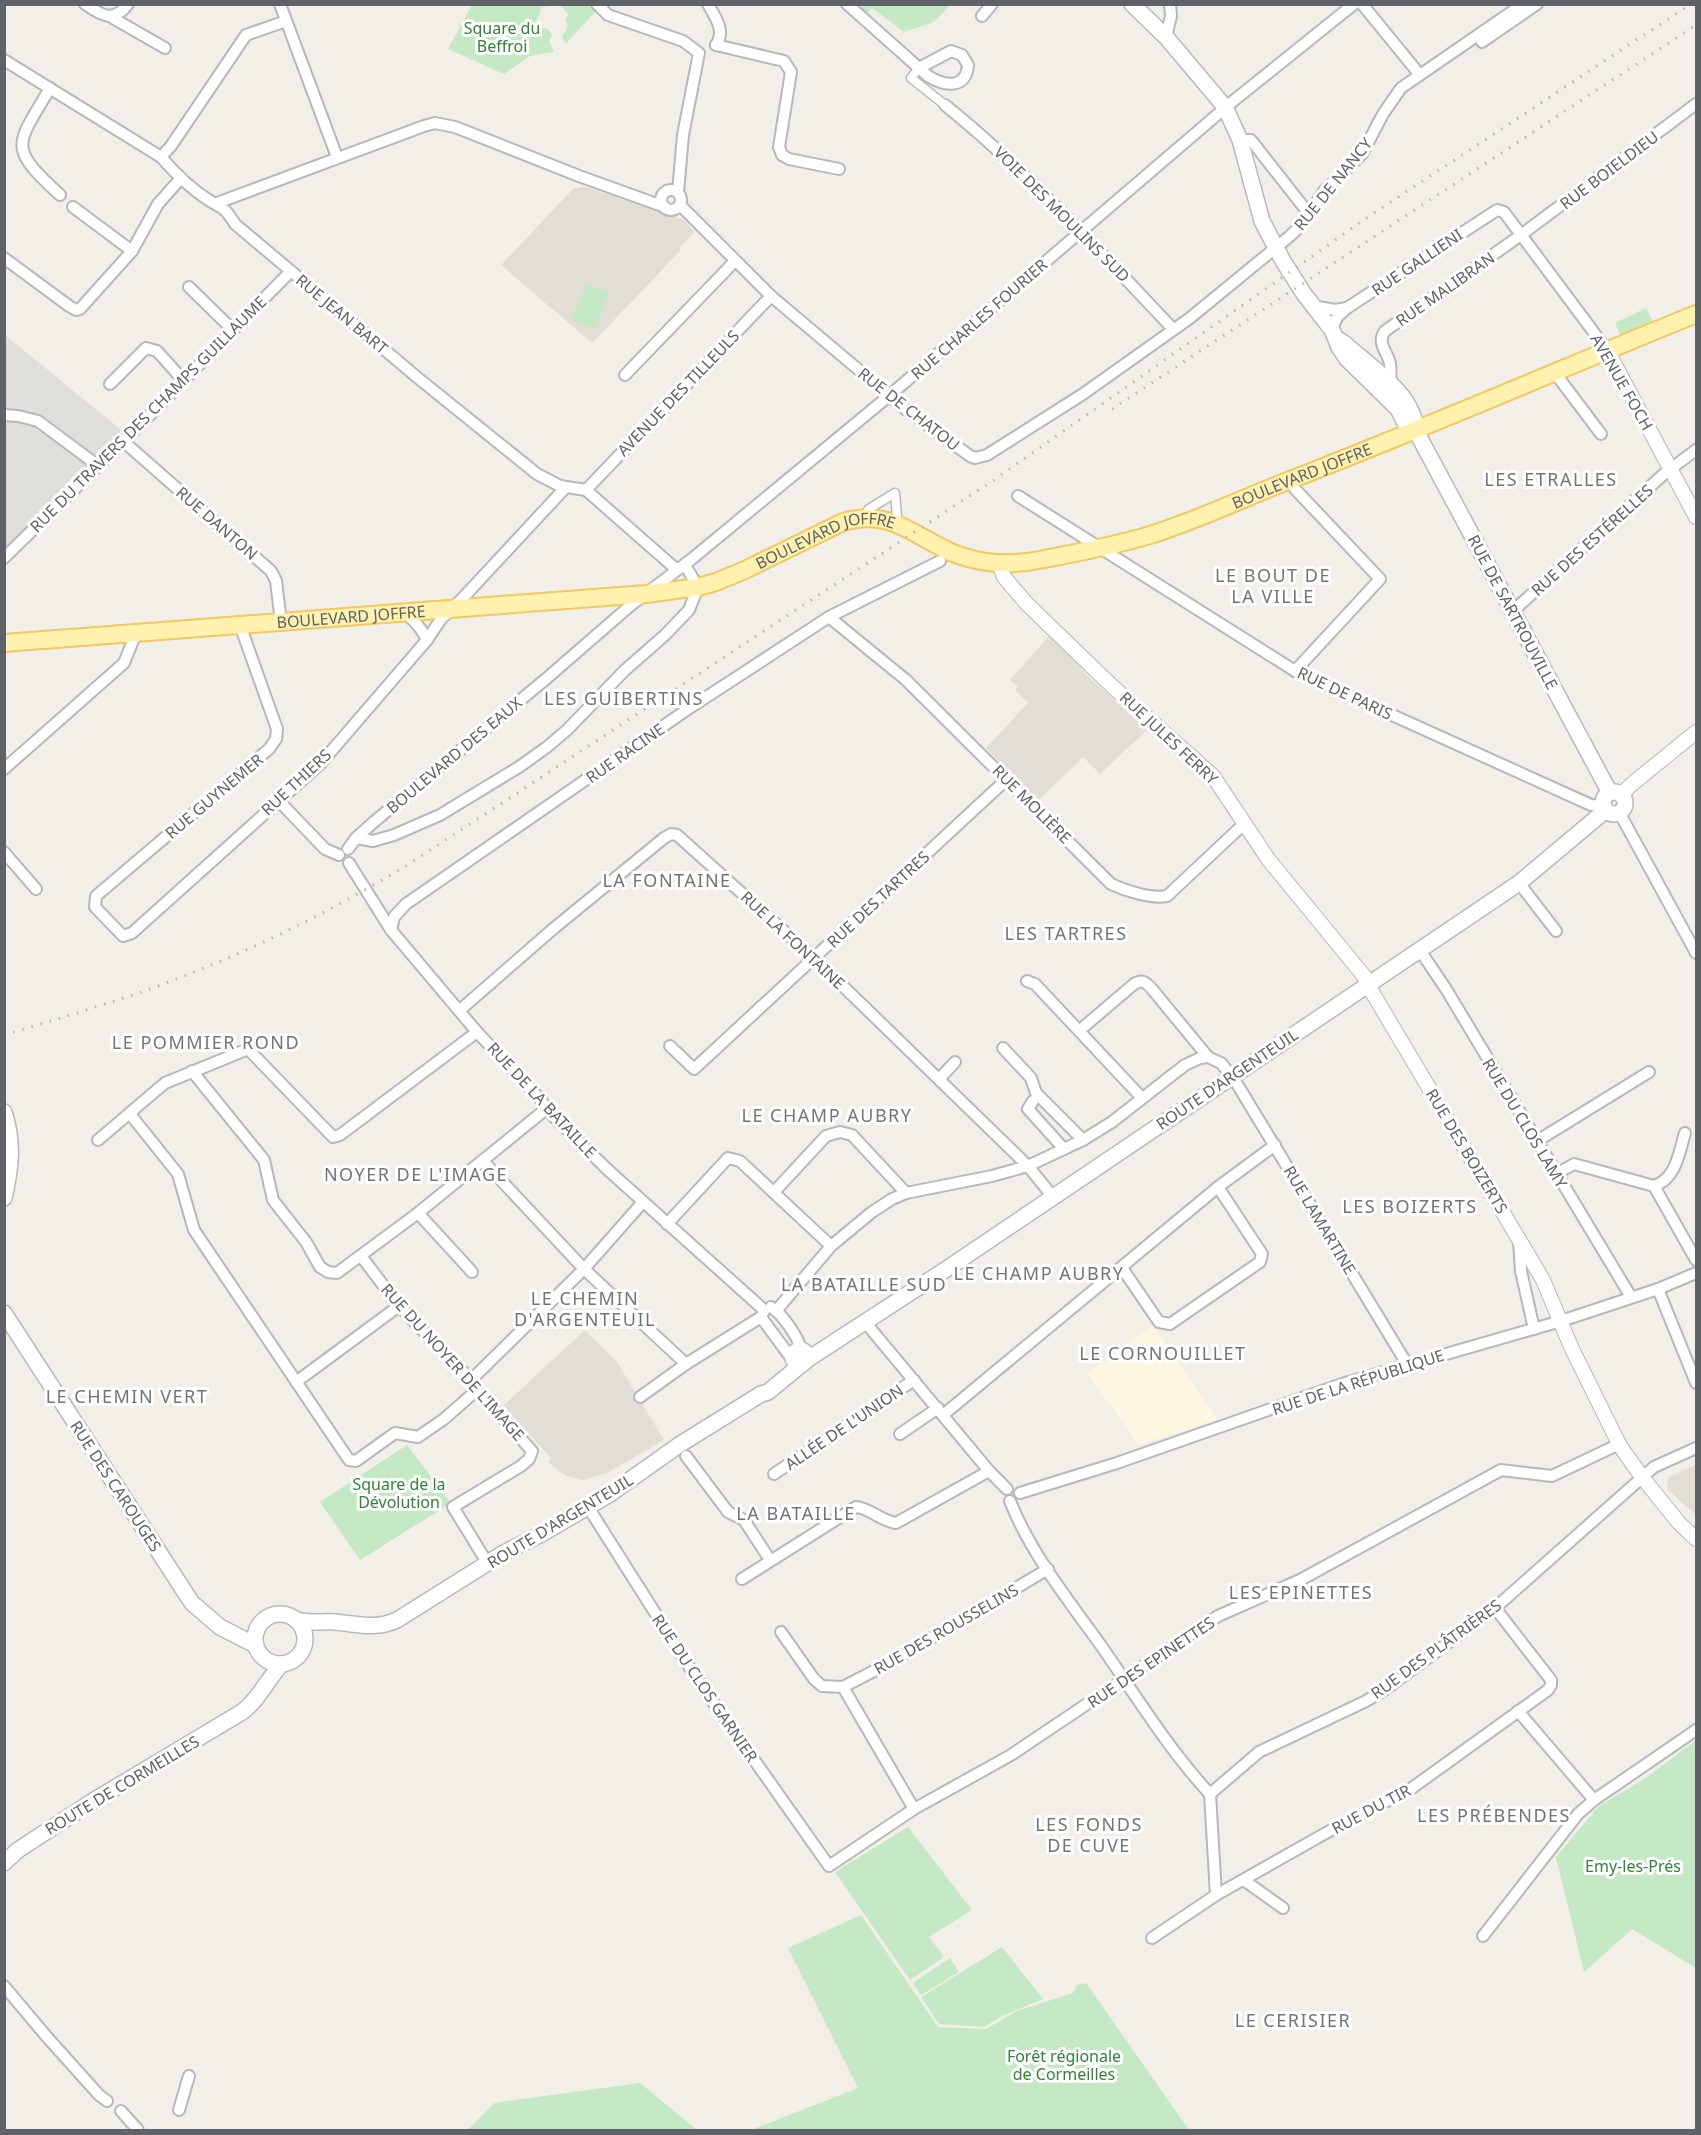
<svg xmlns="http://www.w3.org/2000/svg" width="1701" height="2135" viewBox="0 0 1701 2135" font-family="'Noto Sans',sans-serif">
	<style>
		.commercial { fill: #fef7e0 }
		.industrial { fill: #e0deda }
		.education { fill: #e1ded6 }
		.green { fill: #c5e8c5 }
		.lines { fill: none; stroke-linecap: round; stroke-linejoin: round }
		.pedestrian-casing { stroke: #b5b8bc; stroke-width: 11 }
		.minor-casing { stroke: #b5b8bc; stroke-width: 14 }
		.tertiary-casing { stroke: #b5b8bc; stroke-width: 16 }
		.secondary-casing { stroke: #b6babf; stroke-width: 18 }
		.primary-casing { stroke: #f2c960; stroke-width: 20 }
		.pedestrian { stroke: #fff; stroke-width: 8 }
		.minor { stroke: #fff; stroke-width: 10 }
		.tertiary { stroke: #fff; stroke-width: 14 }
		.secondary { stroke: #fff; stroke-width: 15 }
		.primary { stroke: #fff2af; stroke-width: 16 }
		.rail { stroke: #b6b7b8; stroke-width: 3; stroke-dasharray: 1.5 8; stroke-linecap: butt }
		.labels { text-anchor: middle; dominant-baseline: central; stroke-width: 6; stroke-linejoin: round; paint-order: stroke }
		.park-label { font-size: 16px; fill: #348238; stroke: #fff }
		.street-label { font-size: 16px; fill: #5f6368; stroke: #fff }
		.neighbourhood-label { font-size: 18px; letter-spacing: 1.5px; fill: #70757a; stroke: #fff }
	</style>
	<rect width="100%" height="100%" fill="#f1efe8"/>
	<path class="commercial" d="M1153 1326 1218 1419 1139 1445 1087 1373Z"/>
	<path class="industrial" d="M5 335 131 438 5 566Z"/>
	<g class="education">
		<path d="M586 187 684 220 694 232 679 248 681 250 592 343 501 265 574 188Z"/>
		<path d="M1050 635 1090 678 1147 730 1100 774 1083 757 1038 801 986 748 1028 703 1015 690 1018 687 1010 680Z"/>
		<path d="M585 1330 617 1362 664 1440 607 1473 584 1480 567 1476 559 1471 548 1462 551 1458 503 1406Z"/>
		<path d="M1696 1465V1515L1668 1490 1667 1484 1669 1477Z"/>
	</g>
	<g class="green">
		<path d="M593 4 597 10 566 43 562 37 568 26 565 20 568 14 561 5 542 7 536 21 539 27 548 29 552 35 549 41 554 52 530 56 504 74 448 49 472 5Z"/>
		<path d="M855 5H950L934 22 904 32 872 8 866 14Z"/>
		<path d="M586 284 609 292 596 329 572 320Z"/>
		<path d="M1646 308 1653 322 1621 337 1615 323Z"/>
		<path d="M407 1445 451 1503 360 1560 320 1502Z"/>
		<path d="M1696 1740V1968L1632 1929 1584 1972 1556 1857 1598 1807 1647 1777Z"/>
		<path d="M908 1827 972 1910 929 1937 944 1957 910 1980 835 1872Z"/>
		<path d="M861 1915 938 2027 986 2029 1017 2011 1073 1993 1077 1985 1086 1983 1189 2130H751L858 2088 788 1948Z"/>
		<path d="M1002 1947 1043 1999 1000 2017 984 2027 939 2024 921 1997Z"/>
		<path d="M950 1958 959 1972 921 1995 913 1983Z"/>
		<path d="M640 2083 697 2130H468L494 2103Z"/>
	</g>
	<g class="lines">
		<g class="pedestrian-casing">
			<g id="pedestrian">
				<path d="M919 68 911 78 945 105"/>
				<path d="M862 518 869 509 895 493 897 516 895 522"/>
			</g>
		</g>
		<g class="minor-casing">
			<g id="minor">
				<path d="M85 4C102 16 114 23 128 4"/>
				<path d="M280 4 337 157"/>
				<path d="M597 4 608 15 683 41 699 53 683 135 678 192"/>
				<path d="M708 4C715 17 726 31 716 45"/>
				<path d="M847 4 928 76C944 86 966 90 968 65L962 55 951 51 919 68"/>
				<path d="M1362 4 1420 75"/>
				<path d="M982 16 992 4"/>
				<path d="M111 17 165 48"/>
				<path d="M1166 37 1171 16 1170 4"/>
				<path d="M1482 42 1537 4"/>
				<path d="M716 45 784 61 791 72 779 147 782 155 789 159 839 169"/>
				<path d="M4 60 161 157C174 172 190 188 207 199 224 210 223 205 235 224L418 378 537 474 560 486 586 490 677 570"/>
				<path d="M50 88C17 145 6 146 60 195"/>
				<path d="M945 105C1028 172 1100 252 1173 329"/>
				<path d="M1240 140H1251L1309 214"/>
				<path d="M161 157 171 146 246 35 286 21"/>
				<circle cx="671" cy="200" r="10"/>
				<path d="M217 203 424 126 435 123 455 127 579 176 665 207"/>
				<path d="M680 205 771 296 904 408 970 456 975 458 987 455 1083 394 1190 318 1290 236 1303 223 1324 191 1362 154 1383 114 1401 88 1523 4"/>
				<path d="M73 207 132 251"/>
				<path d="M4 258 69 306 76 310 80 309 132 251 158 204 181 178"/>
				<path d="M189 287 233 330"/>
				<path d="M1313 306 1335 310 1347 308"/>
				<path d="M1332 330 1337 317 1347 308 1497 210 1504 212 1607 350"/>
				<path d="M1555 373 1601 434"/>
				<path d="M625 375 735 261"/>
				<path d="M110 384 146 348 157 351 183 380"/>
				<path d="M1391 385C1390 378 1391 371 1390 364 1388 352 1376 343 1385 331L1521 235 1696 104"/>
				<path d="M4 415 18 416 38 421 97 465"/>
				<path d="M123 441 271 571 276 581 281 622"/>
				<path d="M1295 489 1380 579 1295 671"/>
				<path d="M586 490 771 296"/>
				<path d="M1018 496 1295 671 1591 805 1604 806"/>
				<path d="M4 558 138 427 291 271"/>
				<path d="M1513 611 1665 473 1696 450"/>
				<path d="M405 613C414 621 422 628 427 640"/>
				<path d="M829 617 906 680 1111 884C1126 891 1151 899 1167 896L1245 823"/>
				<path d="M240 625 277 729 276 739 269 749 96 896 95 907 123 936 132 933 321 763 427 640 441 619 460 601 566 487"/>
				<path d="M4 769 124 663 136 633"/>
				<path d="M278 800 325 849 339 855"/>
				<path d="M1619 812 1696 953"/>
				<path d="M356 838 373 841 394 835 440 815 519 767 547 747 567 730 624 671 665 635 689 610 698 587 685 565"/>
				<path d="M348 849 356 838 375 821 547 678 631 605 693 558 890 395 1232 102 1354 4"/>
				<path d="M4 852 36 889"/>
				<path d="M349 863 391 930 477 1032 541 1100 546 1109 608 1170 764 1310"/>
				<path d="M1519 883 1556 931"/>
				<path d="M391 930 394 917 406 904 688 709 829 617 940 561"/>
				<path d="M1419 949 1446 989 1631 1297"/>
				<path d="M1027 981 1035 984 1142 1098"/>
				<path d="M460 1010 553 929 664 838 671 834 677 835 814 958 1028 1166 1053 1197"/>
				<path d="M1080 1030 1134 984C1142 979 1146 982 1152 989L1208 1057"/>
				<path d="M670 1046 694 1069 1007 779"/>
				<path d="M1003 1048 1031 1078 1036 1093 1083 1140"/>
				<path d="M192 1071 264 1160 273 1200 306 1242 320 1267 328 1272 337 1273 418 1213 546 1109"/>
				<path d="M939 1079 955 1062"/>
				<path d="M1033 1101 1028 1109 1064 1149"/>
				<path d="M130 1114 178 1174 194 1230 349 1460 356 1461 395 1433 418 1437 444 1419 477 1390"/>
				<path d="M98 1140 165 1083 248 1049 333 1137 340 1135 477 1032"/>
				<path d="M1537 1141 1649 1072"/>
				<path d="M483 1161 584 1269 686 1364"/>
				<path d="M1556 1174 1574 1164 1654 1186 1696 1260"/>
				<path d="M1654 1186C1676 1179 1679 1153 1685 1133"/>
				<path d="M774 1192 826 1136 840 1132 852 1135 906 1193"/>
				<path d="M418 1213 472 1272"/>
				<path d="M667 1224 728 1158 740 1161 831 1246"/>
				<path d="M1519 1241 1521 1271 1534 1329"/>
				<path d="M361 1256 399 1306 471 1380 477 1390 532 1451 529 1459 521 1466 453 1507 488 1564"/>
				<path d="M1122 1268 1159 1322 1170 1324 1260 1262 1262 1254 1218 1187"/>
				<path d="M1658 1289 1696 1383"/>
				<path d="M771 1307C782 1314 798 1336 801 1350"/>
				<path d="M764 1311 761 1317 763 1320 789 1355 793 1354"/>
				<path d="M776 1311 831 1246 872 1212 892 1199 906 1193 992 1176 1028 1166 1083 1140 1112 1122 1185 1065 1200 1058 1208 1057 1221 1063 1234 1079 1407 1364"/>
				<path d="M865 1322 989 1471 1007 1489"/>
				<path d="M471 1380 583 1270 643 1202"/>
				<path d="M296 1382 399 1306"/>
				<path d="M640 1397 686 1364 761 1317"/>
				<path d="M943 1415 1218 1187 1275 1145"/>
				<path d="M900 1434 938 1408"/>
				<path d="M686 1456 728 1512 744 1520 770 1560"/>
				<path d="M774 1474 914 1380"/>
				<path d="M1020 1493 1117 1463 1342 1384 1561 1321 1658 1289 1696 1273"/>
				<path d="M1010 1501C1031 1554 1069 1601 1102 1647 1136 1696 1169 1750 1210 1794"/>
				<path d="M588 1507 697 1679 829 1866 914 1809 1011 1755 1218 1616 1302 1579 1501 1470 1552 1476 1613 1447 1620 1446"/>
				<path d="M742 1579 856 1507C870 1508 881 1521 896 1523L989 1471"/>
				<path d="M781 1632 814 1679 822 1686 843 1687"/>
				<path d="M1518 1711 1594 1800"/>
				<path d="M1210 1794 1259 1752 1366 1701 1386 1689 1495 1608 1654 1467 1696 1448"/>
				<path d="M1210 1794 1216 1895"/>
				<path d="M914 1809 843 1687 893 1661 1048 1569"/>
				<path d="M1245 1881 1283 1908"/>
				<path d="M1483 1936 1578 1814 1594 1800 1696 1730"/>
				<path d="M1152 1938 1216 1895 1342 1824 1412 1788 1548 1690 1551 1685V1680L1495 1608"/>
				<path d="M4 1986 47 2037 99 2095 107 2101"/>
				<path d="M179 2110 189 2076"/>
				<path d="M121 2111 138 2130"/>
			</g>
		</g>
		<g class="tertiary-casing">
			<g id="tertiary">
				<path d="M1607 350 1696 517"/>
				<path d="M999 563 1004 577 1027 604 1112 686 1213 776 1268 859 1364 976 1372 992 1543 1280 1572 1349 1620 1446 1642 1477 1679 1523 1696 1539"/>
				<path d="M1621 795 1632 784 1696 732"/>
			</g>
		</g>
		<g class="secondary-casing">
			<g id="secondary">
				<path d="M1132 4 1166 37 1225 107 1240 140 1262 221 1283 261 1304 294 1332 330 1339 347 1347 359 1398 409 1406 425 1416 431"/>
				<path d="M1336 338 1344 343C1369 366 1415 394 1416 431L1610 793"/>
				<circle cx="1614" cy="803" r="11"/>
				<path d="M4 1112C14 1142 11 1168 4 1198"/>
				<path d="M4 1313 192 1603 220 1627 255 1645"/>
				<circle cx="800" cy="1357" r="7"/>
				<path d="M805 1361 942 1272 1519 883 1606 810"/>
				<circle cx="280" cy="1639" r="25"/>
				<path d="M297 1620C311 1624 321 1621 335 1622 358 1624 375 1630 397 1620L502 1554 543 1533 610 1494 679 1445 761 1394 768 1392 802 1364"/>
				<path d="M4 1863 18 1850 93 1801 242 1712C259 1700 267 1679 282 1664"/>
			</g>
		</g>
		<g class="primary-casing">
			<g id="primary">
				<path id="s1" d="M4 643 646 594 698 587 716 582 745 570 843 522C891 508 913 536 953 553 980 564 1011 566 1039 560 1076 553 1114 546 1150 535 1198 520 1244 498 1290 480 1427 427 1561 369 1696 314"/>
			</g>
		</g>
		<use href="#pedestrian" class="pedestrian"/>
		<use href="#minor" class="minor"/>
		<use href="#tertiary" class="tertiary"/>
		<use href="#secondary" class="secondary"/>
		<use href="#primary" class="primary"/>
		<g class="rail">
			<path d="M1112 409 1696 25"/>
			<path d="M4 1035C51 1021 98 1007 144 991 237 958 325 915 409 864L994 480 1368 217 1691 4"/>
		</g>
	</g>
	<g class="labels">
		<g class="park-label">
			<text x="502" y="28">Square du<tspan x="502" dy="18">Beffroi</tspan></text>
			<text x="399" y="1484">Square de la<tspan x="399" dy="18">Dévolution</tspan></text>
			<text x="1633" y="1866">Emy-les-Prés</text>
			<text x="1064" y="2056">Forêt régionale<tspan x="1064" dy="18">de Cormeilles</tspan></text>
		</g>
		<g class="street-label">
			<text transform="translate(1609 170) rotate(-37)">RUE BOIELDIEU</text>
			<text transform="translate(1333 184) rotate(-51)">RUE DE NANCY</text>
			<text transform="translate(1062 214) rotate(45)">VOIE DES MOULINS SUD</text>
			<text transform="translate(1417 262) rotate(-34)">RUE GALLIENI</text>
			<text transform="translate(1445 289) rotate(-35)">RUE MALIBRAN</text>
			<text transform="translate(342 314) rotate(40)">RUE JEAN BART</text>
			<text transform="translate(979 319) rotate(-41)">RUE CHARLES FOURIER</text>
			<text transform="translate(1622 382) rotate(60)">AVENUE FOCH</text>
			<text transform="translate(678 393) rotate(-46)">AVENUE DES TILLEULS</text>
			<text transform="translate(909 409) rotate(38)">RUE DE CHATOU</text>
			<text transform="translate(148 414) rotate(-45)">RUE DU TRAVERS DES CHAMPS GUILLAUME</text>
			<text stroke="none"><textPath href="#s1" startOffset="1338">BOULEVARD JOFFRE</textPath></text>
			<text transform="translate(217 523) rotate(41)">RUE DANTON</text>
			<text transform="translate(1592 540) rotate(-42)">RUE DES ESTÉRELLES</text>
			<text stroke="none"><textPath href="#s1" startOffset="834">BOULEVARD JOFFRE</textPath></text>
			<text transform="translate(1513 612) rotate(62)">RUE DE SARTROUVILLE</text>
			<text stroke="none"><textPath href="#s1" startOffset="348">BOULEVARD JOFFRE</textPath></text>
			<text transform="translate(1345 693) rotate(25)">RUE DE PARIS</text>
			<text transform="translate(1169 738) rotate(43)">RUE JULES FERRY</text>
			<text transform="translate(625 753) rotate(-35)">RUE RACINE</text>
			<text transform="translate(454 755) rotate(-40)">BOULEVARD DES EAUX</text>
			<text transform="translate(296 782) rotate(-43)">RUE THIERS</text>
			<text transform="translate(214 796) rotate(-40)">RUE GUYNEMER</text>
			<text transform="translate(1032 804) rotate(45)">RUE MOLIÈRE</text>
			<text transform="translate(878 899) rotate(-43)">RUE DES TARTRES</text>
			<text transform="translate(793 940) rotate(43)">RUE LA FONTAINE</text>
			<text transform="translate(1227 1079) rotate(-34)">ROUTE D'ARGENTEUIL</text>
			<text transform="translate(542 1100) rotate(47)">RUE DE LA BATAILLE</text>
			<text transform="translate(1525 1123) rotate(59)">RUE DU CLOS LAMY</text>
			<text transform="translate(1467 1151) rotate(59)">RUE DES BOIZERTS</text>
			<text transform="translate(1320 1220) rotate(59)">RUE LAMARTINE</text>
			<text transform="translate(453 1362) rotate(48)">RUE DU NOYER DE L'IMAGE</text>
			<text transform="translate(1358 1382) rotate(-18)">RUE DE LA RÉPUBLIQUE</text>
			<text transform="translate(844 1427) rotate(-34)">ALLÉE DE L'UNION</text>
			<text transform="translate(116 1486) rotate(57)">RUE DES CAROUGES</text>
			<text transform="translate(560 1521) rotate(-31)">ROUTE D'ARGENTEUIL</text>
			<text transform="translate(946 1629) rotate(-30)">RUE DES ROUSSELINS</text>
			<text transform="translate(1436 1649) rotate(-36)">RUE DES PLÂTRIÈRES</text>
			<text transform="translate(1151 1662) rotate(-34)">RUE DES EPINETTES</text>
			<text transform="translate(705 1688) rotate(56)">RUE DU CLOS GARNIER</text>
			<text transform="translate(122 1785) rotate(-31)">ROUTE DE CORMEILLES</text>
			<text transform="translate(1371 1809) rotate(-28)">RUE DU TIR</text>
		</g>
		<g class="neighbourhood-label">
			<text x="1551" y="479">LES ETRALLES</text>
			<text x="1273" y="575">LE BOUT DE<tspan x="1273" dy="21">LA VILLE</tspan></text>
			<text x="624" y="698">LES GUIBERTINS</text>
			<text x="667" y="880">LA FONTAINE</text>
			<text x="1066" y="933">LES TARTRES</text>
			<text x="206" y="1042">LE POMMIER ROND</text>
			<text x="827" y="1115">LE CHAMP AUBRY</text>
			<text x="416" y="1174">NOYER DE L'IMAGE</text>
			<text x="1410" y="1206">LES BOIZERTS</text>
			<text x="1039" y="1273">LE CHAMP AUBRY</text>
			<text x="864" y="1284">LA BATAILLE SUD</text>
			<text x="585" y="1298">LE CHEMIN<tspan x="585" dy="21">D'ARGENTEUIL</tspan></text>
			<text x="1163" y="1353">LE CORNOUILLET</text>
			<text x="127" y="1396">LE CHEMIN VERT</text>
			<text x="796" y="1513">LA BATAILLE</text>
			<text x="1301" y="1592">LES EPINETTES</text>
			<text x="1494" y="1815">LES PRÉBENDES</text>
			<text x="1089" y="1824">LES FONDS<tspan x="1089" dy="21">DE CUVE</tspan></text>
			<text x="1293" y="2020">LE CERISIER</text>
		</g>
	</g>
	<rect width="1701" height="2135" fill="none" stroke="#5f6368" stroke-width="12"/>
</svg>
